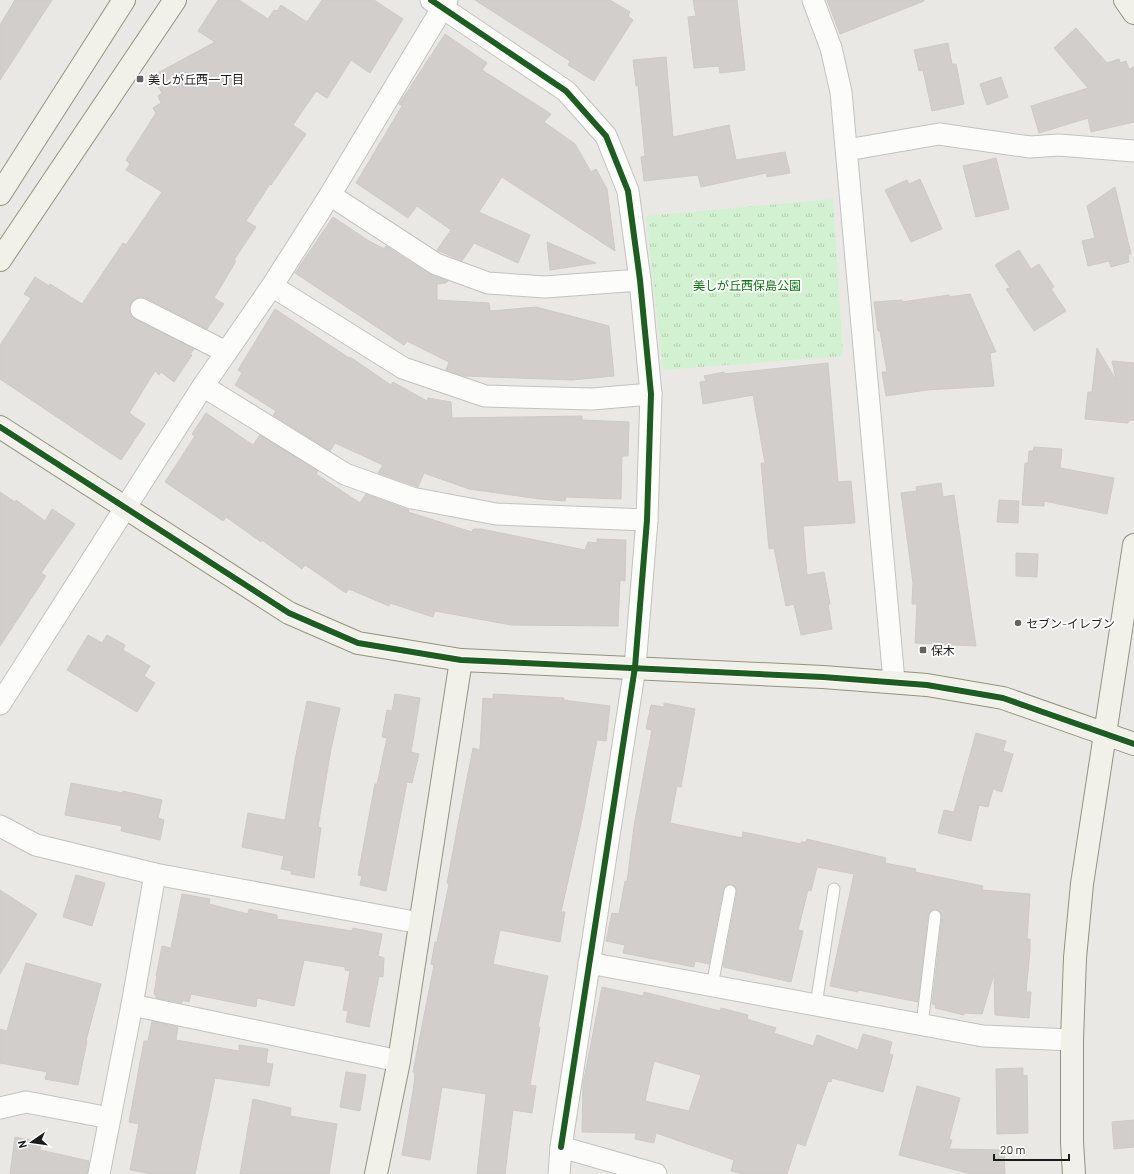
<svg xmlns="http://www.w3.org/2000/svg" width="1134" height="1174" viewBox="0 0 1134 1174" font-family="Barlow,'Noto Sans JP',sans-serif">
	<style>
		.park { fill: url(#park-tufts) }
		.building { fill: #d1cecc; stroke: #cecac6; fill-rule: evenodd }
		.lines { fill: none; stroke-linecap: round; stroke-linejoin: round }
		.lane-casing { stroke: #c3c2c1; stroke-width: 13 }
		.street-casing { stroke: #c3c2c1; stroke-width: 23 }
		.secondary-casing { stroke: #93937d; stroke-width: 24 }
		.lane { stroke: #fcfcfb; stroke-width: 11 }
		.street { stroke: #fcfcfb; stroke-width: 21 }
		.secondary { stroke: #f2f1e9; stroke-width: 22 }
		.cycleway-casing { stroke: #fff; stroke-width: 8 }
		.cycleway { stroke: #1b5e20; stroke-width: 6 }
		.poi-dot { fill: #646362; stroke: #fff; stroke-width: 1.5 }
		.labels { text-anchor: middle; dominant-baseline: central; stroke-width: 3.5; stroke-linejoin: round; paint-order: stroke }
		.poi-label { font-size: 12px; fill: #1c1c1c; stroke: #fff; text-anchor: start }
		.park-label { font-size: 12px; fill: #0d7710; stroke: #fff }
	</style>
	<defs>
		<pattern id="park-tufts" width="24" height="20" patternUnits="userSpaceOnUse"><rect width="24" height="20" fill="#d2f1d1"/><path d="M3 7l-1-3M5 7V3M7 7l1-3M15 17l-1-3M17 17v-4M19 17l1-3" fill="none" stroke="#b4ceb3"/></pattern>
	</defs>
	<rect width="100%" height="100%" fill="#eae8e5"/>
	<path class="park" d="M833 199 843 356 663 370 646 216Z"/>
	<g class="building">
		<path d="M15 0H52L0 80V25Z"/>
		<path d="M218 0H239L268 19 274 10 277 11 281 5 307 22 322 0H374L403 19 370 73 351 60 327 98 316 91 293 125 306 134 271 185 270 184 246 221 256 227 234 260 236 261 214 298 224 304 207 329 146 298 140 297 134 299 131 303 129 310 131 316 135 319 194 349 190 354 192 355 174 382 161 372 159 375 155 371 129 413 145 424 121 460 0 379V345L31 298 24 294 35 277 49 286 50 284 82 304 123 243 126 245 162 192 126 170 130 164 126 160 156 113 153 108 161 103 158 96 162 93 152 76 215 42 198 31Z"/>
		<path d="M475 0H610L630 12 628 16 633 20 594 81 568 65 570 61Z"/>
		<path d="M693 0H737L745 70 720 73 719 66 694 68 688 17 696 16Z"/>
		<path d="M827 0H924V1L840 34Z"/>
		<path d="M1076 28 1107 63 1119 59 1120 63 1126 61 1129 69 1134 67V122L1091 132 1088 118 1039 133 1031 106 1088 88 1054 48Z"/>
		<path d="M445 34 487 63 482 70 551 114 544 122 575 144 591 172 596 169 607 189 615 251 502 177 479 212 530 235 518 263 474 243 462 261 437 250 451 230 417 206 408 218 356 183 402 106 399 104Z"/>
		<path d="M948 43 952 64H956L964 104 932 111 923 70 919 71 914 50Z"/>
		<path d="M666 57 673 137 729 125 736 160 785 152 790 173 767 177 766 173 701 187 698 175 644 181 641 157 645 156 638 85 636 86 633 60Z"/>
		<path d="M1001 77 1008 97 987 105 980 84Z"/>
		<path d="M996 158 1009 209 976 217 963 166Z"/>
		<path d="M920 179 942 229 911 242 885 190 907 180 909 184Z"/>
		<path d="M1115 187 1131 254H1128L1129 262 1111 267 1109 261 1088 266 1082 241 1095 238 1087 206Z"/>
		<path d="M333 217 369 241 384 249 386 246 429 274 448 281 446 283 437 284V300L489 303 490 311 536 307 609 326 614 376 572 380 463 376 446 370 449 362 407 341 404 345 295 273Z"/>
		<path d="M547 242 596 263 550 270Z"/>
		<path d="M1019 250 1031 269 1039 264 1054 287 1051 289 1066 311 1034 331 1006 289 1010 288 995 265Z"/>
		<path d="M970 294 996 352 990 353 994 386 927 390 886 396 882 372H887L880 331H878L874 302 902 300V302L949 295V297Z"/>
		<path d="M275 309 349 358 350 357 391 385 393 382 427 401 428 398 451 402 452 418 582 416V420L629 422 628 456H622L621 499 566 497 565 501 540 499 469 489 424 473 418 487 378 473 383 465 335 443 330 451 273 415 276 411 235 385 242 373 238 370Z"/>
		<path d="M1097 348 1116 380 1112 361 1134 363V420L1128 421V423L1085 419 1088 392H1092Z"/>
		<path d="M828 363 838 482 851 481 855 523 803 526 807 575 824 572 830 604H828L832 629 801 635 794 604 786 606 774 548 769 549 761 463H765L753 395 703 404 700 382 706 381 704 376 724 372V374Z"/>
		<path d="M206 413 253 445 260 435 318 471 316 474 360 503 366 494 409 510 408 512 472 532 473 529H481L585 550 588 542 597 543V539L626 540 625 581 620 580 618 626 511 625 435 611 433 617 390 603 389 606 349 589 346 593 305 565 302 569 262 540 261 542 226 517 223 521 165 482 195 436 192 434Z"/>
		<path d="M1034 447 1062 449 1060 468 1114 478 1107 514 1044 501V506L1022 505 1025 463H1028L1029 451H1033Z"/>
		<path d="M941 483 943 497 954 495 976 646 915 643 917 604H912L913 583 901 493 917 491 916 487Z"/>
		<path d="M0 492 15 502 16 500 45 521 52 509 75 524 41 573 46 576 0 646Z"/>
		<path d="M999 500 1019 501 1018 523 997 522Z"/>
		<path d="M1016 553 1038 554 1037 577 1016 576Z"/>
		<path d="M88 635 102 643 107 635 125 645 123 650 150 666 144 676 155 683 137 712 67 670Z"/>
		<path d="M395 694 420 698 411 752 419 754 412 783 407 782 386 891 360 885 362 876 358 875 375 784H377L387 738 382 737 387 710 392 711Z"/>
		<path d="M493 694 564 698 563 700 610 706 606 741 597 740 582 819 561 912H565L560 942 500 930 493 964 548 976 538 1027H540L530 1085 536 1086 532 1113 513 1110 505 1174H477L486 1094 442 1087 430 1160 402 1155 414 1085 415 1072H413L434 965 431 964 435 942H437L449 884 447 883 459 819 473 748 480 750 483 698 493 699Z"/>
		<path d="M307 701 340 708 331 749 318 827 321 828 314 878 291 874 292 871 281 869 284 856 242 847 248 813 285 820 295 760Z"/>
		<path d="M664 703 695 709 681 787 677 786 670 823 742 838 743 832 801 844V842H806L807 839 886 858 885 863 916 869 915 872 983 886 982 890 1030 894 1027 939H1030V951L1026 992H1031L1029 1018 995 1015 994 974 982 1014 964 1013V1015L935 1008 936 1005 932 1004 942 917 941 913 936 909 932 910 928 915 918 1002 858 990V992L830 986 854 874 817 867 811 891 808 890 798 930 803 931 791 982 723 967 737 892 736 888 732 884 727 885 723 890 709 964 695 961 694 967 623 953 625 945 606 941 612 913 619 914 625 881 627 882 634 826 652 730 646 729 651 705 664 707Z"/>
		<path d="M976 733 1006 741 1003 751 1013 754 1002 792 993 789 988 807 979 805 971 841 938 833 944 810 954 812Z"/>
		<path d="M71 783 123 793V791L162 800 158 818 164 820 160 840 121 831 122 826 65 815Z"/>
		<path d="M76 875 105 883 92 926 63 917Z"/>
		<path d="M0 890 37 914 0 974Z"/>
		<path d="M182 894 210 899 209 904 248 914 249 909 277 915V919L352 931 353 928 382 934 378 956 384 958 383 977 379 976 369 1027 346 1022 348 1011 343 1010 350 971 345 970V967L304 960 294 1006 257 998 256 1007 191 994 189 1002 182 1000V1003L156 998V995L154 994 157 976H156L162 946 171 948Z"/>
		<path d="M26 963 101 984 86 1041H87L78 1085 45 1079 47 1072 0 1063V1029L7 1031Z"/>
		<path d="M602 987 643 996 644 992 720 1011 721 1008 748 1015 747 1019 776 1028 774 1033 813 1046 817 1035 858 1050 863 1034 892 1042 889 1054 893 1055 883 1092 832 1078 831 1082 828 1081 805 1146 797 1143 787 1174H743L731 1171 734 1160 656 1133 654 1143 635 1139 636 1133 582 1132 583 1084ZM654 1061 701 1075 689 1111 645 1101Z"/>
		<path d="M152 1021 178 1027 176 1040 239 1051V1045L268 1049 266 1063 273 1064 269 1086 215 1078 195 1174H152L130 1170 139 1124 129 1122 144 1041H148Z"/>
		<path d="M1023 1068V1076L1027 1075 1028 1133 997 1134 996 1069Z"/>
		<path d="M346 1072 366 1075 360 1111 340 1107Z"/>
		<path d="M917 1086 960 1098 949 1139 952 1140 949 1149 1004 1150 1005 1174H971L899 1155Z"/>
		<path d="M253 1099 291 1108 290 1116 337 1124 329 1174H240Z"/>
		<path d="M1134 1120V1147L1114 1149 1112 1122Z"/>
		<path d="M15 1137 41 1142 40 1150 89 1161 87 1174H10Z"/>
	</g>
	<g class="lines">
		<g class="lane-casing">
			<g id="lane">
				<path d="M712 986 730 891"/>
				<path d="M816 1005 834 889"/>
				<path d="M922 1025 935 916"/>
			</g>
		</g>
		<g class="street-casing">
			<g id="street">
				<path d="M431 0 566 91 606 136 628 191 640 280 651 394 647 520 635 667 561 1147"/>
				<path d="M813 0 831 48 841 92 894 681"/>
				<path d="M847 150 939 134 1030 147 1059 145 1134 151"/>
				<path d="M330 195 436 264 488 283 545 287 640 280"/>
				<path d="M272 286 403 368 485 396 592 399 651 394"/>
				<path d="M141 309 226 352"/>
				<path d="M203 386 345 474 412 498 496 514 647 520"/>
				<path d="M0 704 203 386 272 286 330 195 447 0"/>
				<path d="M0 826 36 845 155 874 420 923"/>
				<path d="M589 963 983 1036 1072 1040"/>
				<path d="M132 1005 399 1061"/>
				<path d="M0 1108 26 1102 110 1118"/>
				<path d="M99 1174 132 1005 155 874"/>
				<path d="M559 1174 561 1147 656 1174"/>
			</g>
		</g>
		<g class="secondary-casing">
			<g id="secondary">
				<path d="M1125 0 1134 13"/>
				<path d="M0 194 124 0"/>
				<path d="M0 260 175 0"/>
				<path d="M0 427 289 613 358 643 461 660 823 677 927 685 1003 698 1134 744"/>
				<path d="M376 1174 399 1061 461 660"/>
				<path d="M1074 1174 1072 1142V1040L1075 958 1082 884 1134 545"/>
			</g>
		</g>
		<use href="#lane" class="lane"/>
		<use href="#street" class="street"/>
		<use href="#secondary" class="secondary"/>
		<g class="cycleway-casing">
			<g id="cycleway">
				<path d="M431 0 566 91 606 136 628 191 640 280 651 394 647 520 635 667 561 1147"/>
				<path d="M0 427 289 613 358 643 461 660 823 677 927 685 1003 698 1134 744"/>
			</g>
		</g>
		<use href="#cycleway" class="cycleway"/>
	</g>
	<g class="poi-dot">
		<rect x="136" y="75" width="8" height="8" rx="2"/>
		<circle cx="1018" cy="623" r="4"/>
		<rect x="919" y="646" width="8" height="8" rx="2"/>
	</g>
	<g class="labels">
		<g class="poi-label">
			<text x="148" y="79">美しが丘西一丁目</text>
			<text x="1026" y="623">セブン-イレブン</text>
			<text x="931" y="650">保木</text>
		</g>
		<g class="park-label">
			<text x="747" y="285">美しが丘西保島公園</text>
		</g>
	</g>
	<g transform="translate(32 1142) rotate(257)" stroke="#ffffff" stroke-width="3" paint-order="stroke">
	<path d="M0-3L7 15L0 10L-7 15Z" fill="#1c1c1c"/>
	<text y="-6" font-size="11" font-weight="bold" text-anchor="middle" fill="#1c1c1c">N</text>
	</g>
	<path d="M994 1154v6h75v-6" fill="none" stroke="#1c1c1c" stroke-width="2"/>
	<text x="1000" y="1154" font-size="12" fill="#1c1c1c" stroke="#ffffff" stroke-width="3" paint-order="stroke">20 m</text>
</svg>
